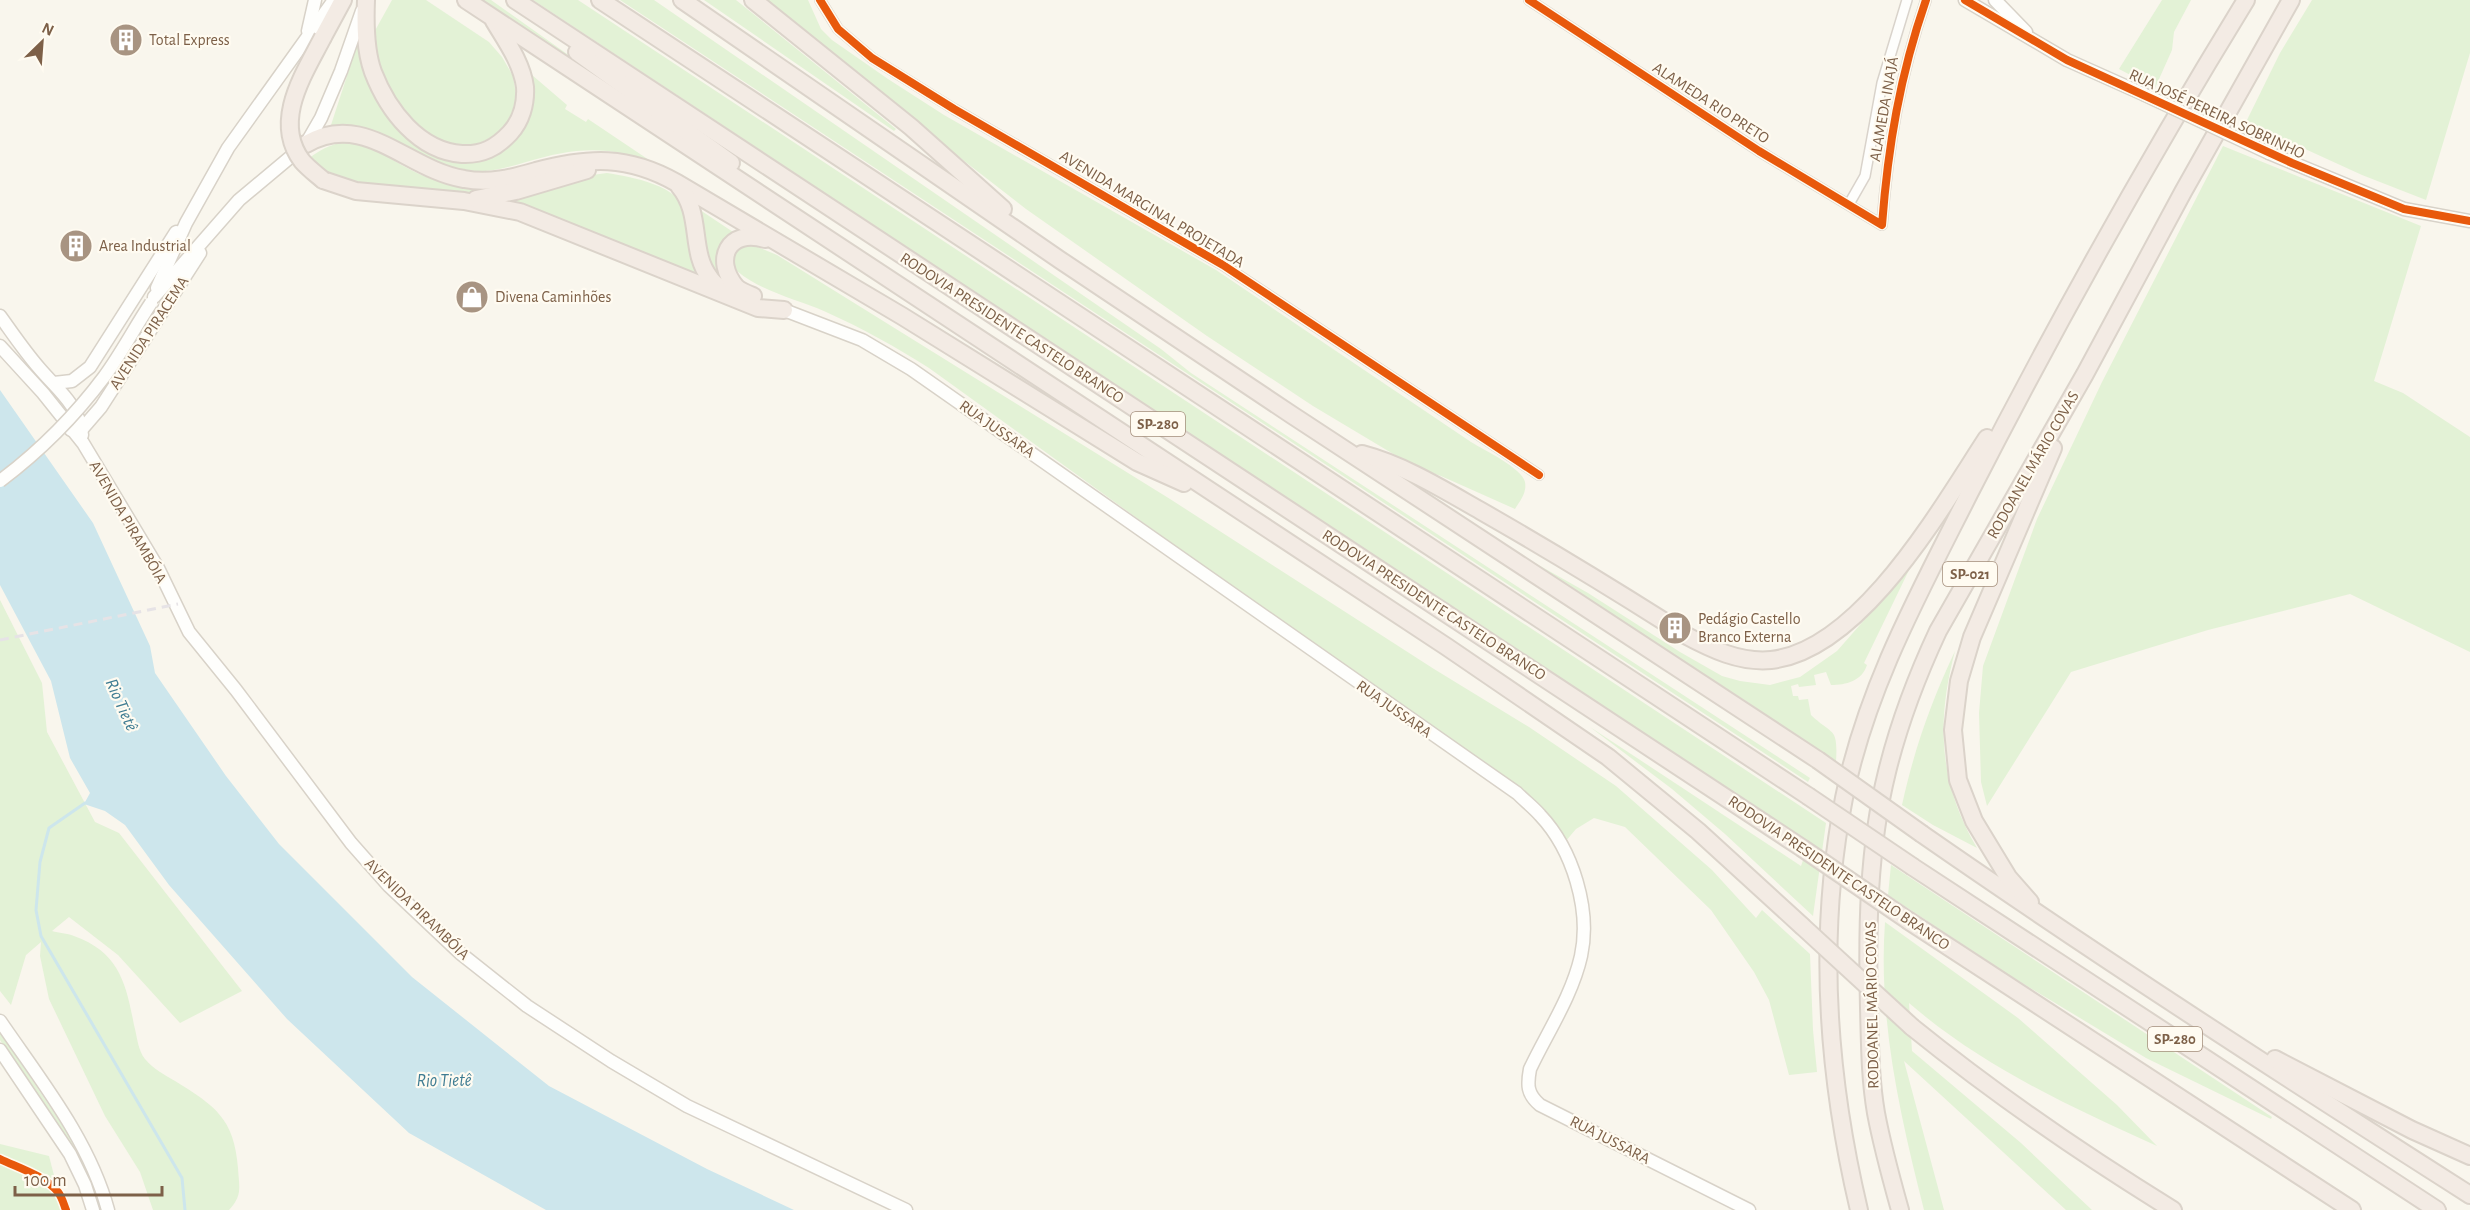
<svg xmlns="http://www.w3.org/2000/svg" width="2470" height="1210" viewBox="0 0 2470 1210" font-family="'Alegreya Sans',sans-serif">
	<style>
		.green { fill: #e3f2d6 }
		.water { fill: #cde6ec }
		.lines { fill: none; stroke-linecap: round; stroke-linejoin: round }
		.stream { stroke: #cde6ec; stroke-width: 3 }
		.highway-tunnel { stroke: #dad0c4; stroke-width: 16; stroke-dasharray: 16 8; stroke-linecap: butt }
		.street-casing { stroke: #d9d3cb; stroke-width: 12 }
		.secondary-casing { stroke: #d8d2c8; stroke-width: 15 }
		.highway-casing { stroke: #dbd3ca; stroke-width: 20 }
		.street { stroke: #fefefc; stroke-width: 9 }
		.secondary { stroke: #fefefc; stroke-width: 12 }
		.highway { stroke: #f3ebe4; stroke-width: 16 }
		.rail { stroke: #e6e3e6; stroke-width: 3; stroke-dasharray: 9 6; stroke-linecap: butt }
		.secondary-bridge-casing { stroke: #d8d2c8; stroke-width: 15; stroke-linecap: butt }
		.highway-bridge-casing { stroke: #dbd3ca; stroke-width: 20; stroke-linecap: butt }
		.secondary-bridge { stroke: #fefefc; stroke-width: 12 }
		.highway-bridge { stroke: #f3ebe4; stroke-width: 16 }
		.cycleway-casing { stroke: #fffbf1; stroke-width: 11 }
		.cycleway { stroke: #e8590c; stroke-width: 8 }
		.labels { text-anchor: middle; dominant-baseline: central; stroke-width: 4.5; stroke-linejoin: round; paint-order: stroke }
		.shield { fill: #fffbf1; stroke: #a48e7b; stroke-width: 1.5 }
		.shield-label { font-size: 15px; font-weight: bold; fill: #7d6048 }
		.poi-label { font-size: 16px; fill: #7d6048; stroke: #fffbf1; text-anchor: start }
		.street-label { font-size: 16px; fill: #7d6048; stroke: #fffbf1 }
		.water-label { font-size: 18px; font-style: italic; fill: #3f7c92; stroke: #fffbf1 }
	</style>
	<rect width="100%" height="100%" fill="#f9f6ed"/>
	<g class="green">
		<path d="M392 0H426L489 42 502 57 513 76 516 95 513 111 505 125 493 136 478 144 462 147 446 145 427 136 395 102 376 59 372 36Z"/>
		<path d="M476 0H491L660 120Z"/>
		<path d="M533 0H578L1826 823 1813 916 1725 834 1672 789 1590 727 1801 866 1809 843Z"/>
		<path d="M620 0H654L1161 349 1191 373 1810 778 1808 782Z"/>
		<path d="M704 0H736L896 129 894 131Z"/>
		<path d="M757 0H808L821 29 832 40 888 79 944 115 1216 270 1471 442C1484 450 1522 468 1525 482 1527 493 1520 501 1515 509L1441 476 1415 467 1313 406 1207 336 1026 209Z"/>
		<path d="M2162 0H2191L2174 32 2172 50 2155 88 2119 69Z"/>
		<path d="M2312 0H2470V53L2426 200 2362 175 2246 122 2280 53Z"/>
		<path d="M360 36 364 58 423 147 500 149 529 77 532 75 567 105 565 109 586 122 588 119 655 164C608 144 573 148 526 162 506 168 488 173 468 171 431 169 405 141 372 130 358 125 345 125 331 125Z"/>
		<path d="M355 141C377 149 396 163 417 173 442 185 467 187 494 186L479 193 458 194 363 186 329 177 308 159C324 147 335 142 355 141Z"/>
		<path d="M2223 146 2421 226 2374 381 2403 393 2470 437V652L2350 594 2208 630 2071 672 1987 806 1981 782 1979 713 1983 666 2037 519 2102 382Z"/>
		<path d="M607 173C631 177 681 185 686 214 690 234 689 254 697 274L513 204 511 200 578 177Z"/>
		<path d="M700 210 733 232C718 242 712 258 720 275L717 277 707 264Z"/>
		<path d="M748 243 777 255 1170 499 1434 669 1529 727 1616 786 1712 870 1756 918 1762 910 1810 954 1813 1030 1817 1072 1789 1075 1769 1000 1754 972 1711 910 1625 827 1594 818 1576 829 1565 842 1547 814 929 368C896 347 862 328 826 312 796 299 762 292 737 271L735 272 732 264 735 249Z"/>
		<path d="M1507 547 1588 593 1680 652 1722 676 1740 681 1770 685 1800 677 1837 651 1910 568 1864 663 1867 665C1862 681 1846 685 1831 685L1826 672 1814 675 1816 685 1799 687 1798 684 1791 686 1793 696H1798L1799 700 1808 699 1811 715C1833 736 1838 726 1836 762L1749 703Z"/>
		<path d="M0 600 42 683 47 732 95 822 119 833 242 991 180 1023 118 955 69 917 52 931C59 933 67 933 74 936 119 952 126 983 134 1025 137 1036 138 1051 145 1059 153 1069 165 1075 175 1081 215 1106 234 1118 238 1168 239 1187 243 1195 229 1210H153L140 1172 105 1116 49 999 40 956 41 942 26 955 11 1005 0 991Z"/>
		<path d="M1955 651C1936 722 1939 784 1977 848L1933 825 1902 805C1914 750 1931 702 1955 651Z"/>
		<path d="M1891 865 2272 1117 2271 1119 2146 1058 2009 975 1888 895Z"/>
		<path d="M1885 922 2018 1018 2117 1105 2157 1146C2069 1106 1983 1067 1909 1003L1912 1051 2021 1143 2092 1210H2066L1904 1061 1944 1210H1924C1900 1115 1878 1020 1885 922Z"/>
		<path d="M0 1032 81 1153 90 1173 101 1210H96L78 1158 0 1040Z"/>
		<path d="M0 1144 49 1156 63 1210H0Z"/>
	</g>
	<path class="water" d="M0 390 93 523 150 646 155 673 226 776 279 844 412 977 549 1086 707 1169 794 1210H546L409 1133 287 1019 169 885 125 825 105 811 84 804 90 793 70 758 51 681 0 585Z"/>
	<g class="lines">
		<path class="stream" d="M85 803 49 828 40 862 36 910 41 936 182 1178 185 1210"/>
		<path class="highway-tunnel" d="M1665 622 1685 635"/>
		<g class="street-casing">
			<g id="street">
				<path d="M820 0 838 29 872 58 954 109 1223 265 1539 475"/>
				<path d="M1529 0 1759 151 1882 225C1888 146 1900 75 1926 0"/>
				<path d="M1849 204 1865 176 1882 83 1907 0"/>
			</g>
		</g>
		<g class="secondary-casing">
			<g id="secondary">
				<path d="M1965 0 2067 60 2143 94"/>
				<path d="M1995 0 2026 32"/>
				<path d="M308 31 315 0"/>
				<path d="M2269 153 2404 209 2470 221"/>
				<path d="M157 288 186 223 228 148 334 0"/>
				<path d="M154 297 239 200 306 144 321 118 341 71 362 11"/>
				<path d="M784 310 862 340 911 369 1517 793C1525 801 1533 807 1540 815 1573 850 1591 910 1581 956 1572 996 1547 1033 1530 1069 1527 1085 1527 1094 1540 1105L1749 1210"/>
				<path d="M0 316C13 334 25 352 40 369 57 389 80 406 82 435"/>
				<path d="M0 346 43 393 83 443 158 568 189 632 236 690 351 843 389 886 460 953 527 1006 611 1061 687 1106 906 1210"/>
				<path d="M54 383 72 381 90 367 176 232"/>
				<path d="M71 430 82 429 101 407 200 253"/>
				<path d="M0 1021C41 1081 89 1140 108 1210"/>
				<path d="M0 1050 70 1154 85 1185 93 1210"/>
			</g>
		</g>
		<g class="highway-casing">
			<g id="highway">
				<path d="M366 0C365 24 365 50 373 72 388 111 419 151 462 154 482 155 496 148 510 133 521 121 526 104 525 87 522 63 506 41 494 21"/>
				<path d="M466 0 1447 647 1608 757 1698 831 1802 926"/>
				<path d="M515 0 1802 848"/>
				<path d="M600 0 1808 796"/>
				<path d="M682 0 1060 260 1292 415 1818 760"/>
				<path d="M753 0 911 127 1003 209"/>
				<path d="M323 37 343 0"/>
				<path d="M577 52 731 163"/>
				<path d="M306 144C365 110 407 170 464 179 489 184 512 178 536 171 589 157 628 155 677 183L902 316 1137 462 1184 483"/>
				<path d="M323 180 356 191 464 201 520 212 758 308 784 310"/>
				<path d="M679 186C703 214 689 252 710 278 713 283 719 287 724 291"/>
				<path d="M476 199 516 191 587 170"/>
				<path d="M753 296C748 294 740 291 736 287 713 260 728 228 765 239"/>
				<path d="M1362 454C1404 465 1444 490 1481 511 1544 547 1605 584 1665 622"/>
				<path d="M1685 635C1711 649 1740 663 1771 660 1861 650 1941 508 1987 438"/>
				<path d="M1922 834C2102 959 2285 1077 2470 1195"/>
				<path d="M1913 867 2437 1210"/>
				<path d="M2030 902 2008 877 1974 821 1958 780 1953 730 1959 681 1972 637 2053 448"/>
				<path d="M1909 921 2352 1210"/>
				<path d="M1912 1027C1995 1094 2082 1154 2173 1210"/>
				<path d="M2275 1059 2412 1130 2470 1156"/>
				<path d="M1859 1210C1827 1075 1817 935 1844 798 1866 689 1919 593 1969 494 2055 326 2147 161 2246 0"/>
				<path d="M1900 1210C1891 1178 1882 1145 1876 1113 1870 1078 1870 1043 1869 1008 1867 930 1868 848 1887 772 1899 723 1917 676 1938 631L2085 374 2183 192 2291 0"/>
			</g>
		</g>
		<use href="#street" class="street"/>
		<use href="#secondary" class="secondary"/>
		<use href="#highway" class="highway"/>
		<path class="rail" d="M0 640 178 604"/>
		<g class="secondary-bridge-casing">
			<g id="secondary-bridge">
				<path d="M2143 94 2269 153"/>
				<path d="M0 481C40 451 74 417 104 377 121 354 135 327 151 303"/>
			</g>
		</g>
		<g class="highway-bridge-casing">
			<g id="highway-bridge">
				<path d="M323 37C304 74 272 121 302 161 308 168 316 174 323 180"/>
				<path d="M1818 760 1922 834"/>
				<path d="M1808 796 1913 867"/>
				<path d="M1802 848 1909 921"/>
				<path d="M1802 926 1912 1027"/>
			</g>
		</g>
		<use href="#secondary-bridge" class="secondary-bridge"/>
		<use href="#highway-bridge" class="highway-bridge"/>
		<g class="cycleway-casing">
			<g id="cycleway">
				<path d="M820 0 838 29 872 58 954 109 1223 265 1539 475"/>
				<path d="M1529 0 1759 151 1882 225C1888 146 1900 75 1926 0"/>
				<path d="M1965 0 2067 60 2292 163 2404 209 2470 221"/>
				<path d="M0 1159C19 1168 45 1176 58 1192 62 1197 64 1205 66 1210"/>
			</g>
		</g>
		<use href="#cycleway" class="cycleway"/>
	</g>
	<defs>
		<g id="building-disc" transform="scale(1.725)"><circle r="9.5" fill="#a89482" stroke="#fffbf1"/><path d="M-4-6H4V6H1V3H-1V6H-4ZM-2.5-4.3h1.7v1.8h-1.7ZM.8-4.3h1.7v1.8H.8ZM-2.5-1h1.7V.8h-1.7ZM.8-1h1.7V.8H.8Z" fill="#fff"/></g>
		<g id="shop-disc" transform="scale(1.725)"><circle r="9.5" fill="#a89482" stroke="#fffbf1"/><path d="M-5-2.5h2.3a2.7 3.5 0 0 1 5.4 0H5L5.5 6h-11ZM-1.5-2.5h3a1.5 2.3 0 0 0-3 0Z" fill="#fff"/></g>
	</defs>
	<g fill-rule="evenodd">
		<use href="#building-disc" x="126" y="40"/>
		<use href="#building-disc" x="76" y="246"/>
		<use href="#shop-disc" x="472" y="297"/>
		<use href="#building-disc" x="1675" y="628"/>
	</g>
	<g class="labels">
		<g class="shield">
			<rect x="1131" y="412" width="54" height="24" rx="4.5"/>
			<rect x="1943" y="562" width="54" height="24" rx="4.5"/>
			<rect x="2148" y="1027" width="54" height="24" rx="4.5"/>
		</g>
		<g class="shield-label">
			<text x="1158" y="424">SP-280</text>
			<text x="1970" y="574">SP-021</text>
			<text x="2175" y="1039">SP-280</text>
		</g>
		<g class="poi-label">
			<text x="149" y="40">Total Express</text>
			<text x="99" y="246">Area Industrial</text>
			<text x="495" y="297">Divena Caminhões</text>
			<text x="1698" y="619">Pedágio Castello<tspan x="1698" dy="18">Branco Externa</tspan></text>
		</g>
		<g class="street-label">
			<text transform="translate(1711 103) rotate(33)">ALAMEDA RIO PRETO</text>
			<text transform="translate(1884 109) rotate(-80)">ALAMEDA INAJÁ</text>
			<text transform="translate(2217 114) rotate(25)">RUA JOSÉ PEREIRA SOBRINHO</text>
			<text transform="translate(1152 209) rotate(31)">AVENIDA MARGINAL PROJETADA</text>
			<text transform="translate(1012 328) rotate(33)">RODOVIA PRESIDENTE CASTELO BRANCO</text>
			<text transform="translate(149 333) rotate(-57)">AVENIDA PIRACEMA</text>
			<text transform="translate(997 429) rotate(35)">RUA JUSSARA</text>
			<text transform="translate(2033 465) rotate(-60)">RODOANEL MÁRIO COVAS</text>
			<text transform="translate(128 522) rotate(60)">AVENIDA PIRAMBÓIA</text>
			<text transform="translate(1434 605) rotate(33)">RODOVIA PRESIDENTE CASTELO BRANCO</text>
			<text transform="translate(1394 709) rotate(35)">RUA JUSSARA</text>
			<text transform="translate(1839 873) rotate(34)">RODOVIA PRESIDENTE CASTELO BRANCO</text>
			<text transform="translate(417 909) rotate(44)">AVENIDA PIRAMBÓIA</text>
			<text transform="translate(1872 1005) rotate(-91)">RODOANEL MÁRIO COVAS</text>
			<text transform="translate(1610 1140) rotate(27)">RUA JUSSARA</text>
		</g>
		<g class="water-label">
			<text transform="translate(121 705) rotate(66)">Rio Tietê</text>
			<text x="444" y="1081">Rio Tietê</text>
		</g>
	</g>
	<g transform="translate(42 42) rotate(25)" stroke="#fffbf1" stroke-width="4.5" paint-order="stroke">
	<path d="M0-4.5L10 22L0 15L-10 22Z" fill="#7d6048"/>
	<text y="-9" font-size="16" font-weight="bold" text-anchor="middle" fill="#7d6048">N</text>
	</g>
	<path d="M15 1186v9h147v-9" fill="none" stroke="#7d6048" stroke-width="3"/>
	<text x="24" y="1186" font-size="18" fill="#7d6048" stroke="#fffbf1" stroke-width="4.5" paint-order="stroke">100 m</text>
</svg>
